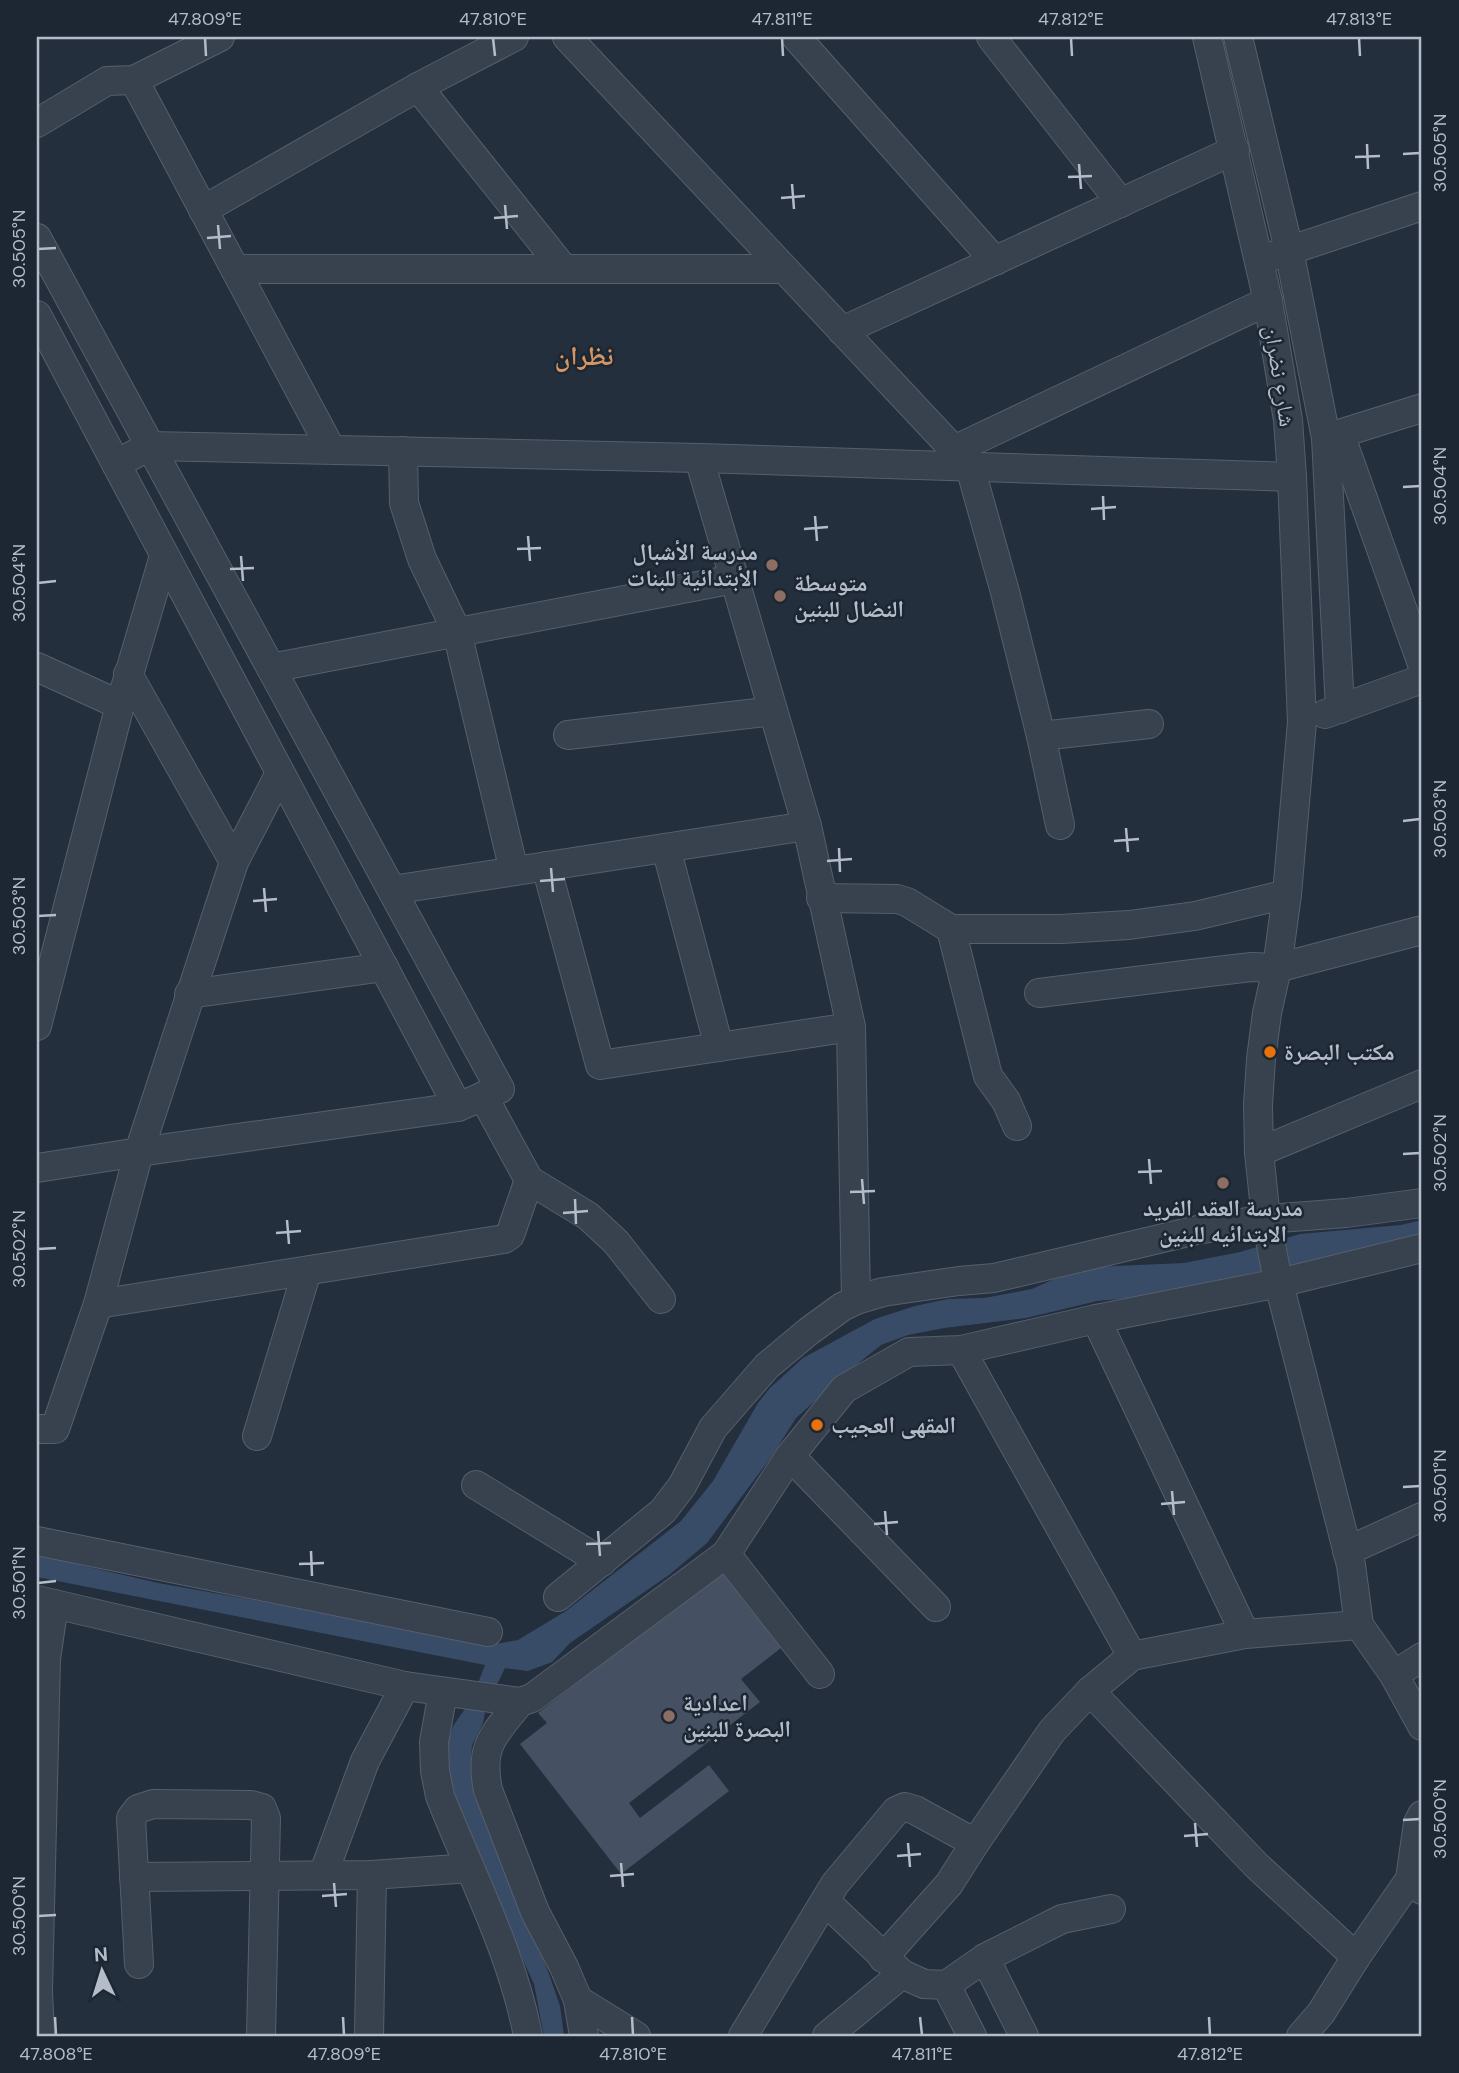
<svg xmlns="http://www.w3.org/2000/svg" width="1459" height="2073" viewBox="0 0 1459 2073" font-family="'DM Sans','Noto Naskh Arabic',sans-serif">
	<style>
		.water { fill: #394c67 }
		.building { fill: #455162 }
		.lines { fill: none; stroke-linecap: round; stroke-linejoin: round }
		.minor-casing { stroke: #565f6c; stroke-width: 30 }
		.minor { stroke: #38414e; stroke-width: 28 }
		.ticks { fill: none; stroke: #b4bcc9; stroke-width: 2.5 }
		.education-dot { fill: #8d6e63; stroke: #1d2633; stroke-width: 2.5 }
		.food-dot { fill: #e8710a; stroke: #1d2633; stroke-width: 2.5 }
		.labels { text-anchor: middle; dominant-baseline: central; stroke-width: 5; stroke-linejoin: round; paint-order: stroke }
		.street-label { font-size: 23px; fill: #b4bcc9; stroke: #1d2633 }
		.poi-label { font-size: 23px; font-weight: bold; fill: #b4bcc9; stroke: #1d2633; text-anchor: start }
		.quarter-label { font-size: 26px; font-weight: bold; fill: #d59563; stroke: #1d2633 }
		.neatline { fill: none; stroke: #b4bcc9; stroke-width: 2.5 }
		.ticks-label { font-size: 18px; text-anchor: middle; fill: #b4bcc9 }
	</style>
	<rect width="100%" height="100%" fill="#242f3e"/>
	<path class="water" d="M1422 1220V1237L1161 1295 1097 1301 1026 1318 944 1328 908 1335 881 1345 845 1374 796 1418 772 1456 707 1543 669 1575 570 1643 552 1662 528 1671 505 1668 486 1707 483 1723 472 1745 471 1758 473 1780 549 1974 560 2006 564 2036H544L534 1984 458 1816 445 1766 448 1742 453 1726 472 1699 485 1665 37 1577V1555L158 1583 465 1638 490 1645 518 1640 566 1611 681 1521 713 1481 758 1403 770 1388 803 1358 875 1319 915 1306 948 1299 984 1298 1032 1289 1063 1275 1094 1267 1184 1263 1240 1252 1300 1234 1401 1225Z"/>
	<path class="building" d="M722 1571 781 1648 741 1679 760 1702 629 1803 640 1818 709 1765 729 1791 621 1874 520 1744 547 1723 538 1713Z"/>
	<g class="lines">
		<g class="minor-casing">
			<g id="minor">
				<path d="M567 37 970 467 1005 592 1041 736 1060 825"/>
				<path d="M796 37 995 261"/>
				<path d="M991 37 1121 203"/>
				<path d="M1207 37 1268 301 1288 420 1292 477 1302 722 1287 894 1277 968 1267 1013 1261 1059 1258 1105 1259 1152 1266 1219 1277 1276 1351 1565 1359 1625 1394 1675 1422 1726"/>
				<path d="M1238 37 1289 250 1326 438 1340 709"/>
				<path d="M134 80 331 449"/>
				<path d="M418 87 563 268"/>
				<path d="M37 123 107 81 134 80 220 37"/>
				<path d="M203 210 418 87 514 37"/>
				<path d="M37 238 500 1089 458 1107 139 1152 37 1168"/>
				<path d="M1270 257 1422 206"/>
				<path d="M235 269H784"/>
				<path d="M37 315 458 1107"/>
				<path d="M842 331 1235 150"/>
				<path d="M1340 434 1422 664"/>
				<path d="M1326 438 1422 408"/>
				<path d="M954 450 1268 301"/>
				<path d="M403 451 404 503 422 559 457 632 514 871"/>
				<path d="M699 458 807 826 851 1027 856 1300"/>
				<path d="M116 464 150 446 699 458 1292 477"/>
				<path d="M37 667 120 705"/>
				<path d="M271 668 734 579"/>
				<path d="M128 674 234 862"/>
				<path d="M1325 714 1422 679"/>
				<path d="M568 735 773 711"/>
				<path d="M1041 736 1149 724"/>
				<path d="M666 848 719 1047"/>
				<path d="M546 866 600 1065 851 1027"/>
				<path d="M392 890 807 826"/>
				<path d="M821 898 897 899 907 902 951 929H1061L1129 925 1195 916 1287 894"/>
				<path d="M951 929 988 1076 1006 1101 1017 1126"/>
				<path d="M1039 993 1217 971 1252 967 1277 968 1422 930"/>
				<path d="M189 994 384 967"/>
				<path d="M37 1026 120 705 164 556"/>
				<path d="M483 1096 529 1180 588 1216 616 1242 661 1299"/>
				<path d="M1259 1152 1422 1084"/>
				<path d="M98 1304 504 1239 510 1235 529 1180"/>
				<path d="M1096 1319 1245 1634"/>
				<path d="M961 1350 1132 1656"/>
				<path d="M37 1429H55L98 1304 139 1152 234 862 280 773"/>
				<path d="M257 1436 307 1271"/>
				<path d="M790 1456 936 1607"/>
				<path d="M476 1485 602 1562"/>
				<path d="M37 1541 488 1632"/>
				<path d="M1347 1551 1422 1517"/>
				<path d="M726 1554 820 1674"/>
				<path d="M558 1597 663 1511 682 1486 713 1428 767 1366 809 1331 842 1307 856 1300 883 1292 959 1281 994 1278 1197 1230 1266 1219 1346 1213 1422 1203"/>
				<path d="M37 1600 405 1686 520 1702 532 1698 726 1554 790 1456 844 1389 909 1352 961 1350 1096 1319 1279 1283 1422 1248"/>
				<path d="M1394 1675 1422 1657"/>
				<path d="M1090 1691 1257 1866 1356 1957"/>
				<path d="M443 1692 434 1742 435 1771 440 1796C471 1875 512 1952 528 2036"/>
				<path d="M520 1702C494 1735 479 1745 488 1790L535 1912 564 1967 578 2000 584 2036"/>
				<path d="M1422 1815 1418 1823 1410 1879 1422 1890"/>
				<path d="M323 1875 365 1761 405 1686"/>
				<path d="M134 1877 372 1875 470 1868"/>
				<path d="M825 1901 902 1974 924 1984 946 1985 972 2036"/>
				<path d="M883 1958 949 1884 975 1843 1052 1731 1090 1691 1132 1656 1245 1634 1359 1625"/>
				<path d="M985 1958 1024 2036"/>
				<path d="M139 1964 131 1818 138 1809 153 1804 251 1805 262 1808 266 1818 261 2036"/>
				<path d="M946 1985 985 1958 1062 1919 1111 1909"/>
				<path d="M578 2000 636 2036"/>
				<path d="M40 2036 38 1991 46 1659 54 1604"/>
				<path d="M369 2036 372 1875"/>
				<path d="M743 2036 835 1884 896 1811 905 1807 915 1810 975 1843"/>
				<path d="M827 2036 902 1974"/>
				<path d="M1301 2036 1321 2013 1356 1957 1410 1879"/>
			</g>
		</g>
		<use href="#minor" class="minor"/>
	</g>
	<path class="ticks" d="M205 38 206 56M493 38 495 56M782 38 783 56M1071 38 1072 56M1359 38 1360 56M1367 144 1368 169M1403 154 1420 153M1355 157 1380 156M1079 164 1081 189M1068 177 1092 176M792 184 794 209M781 198 805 196M505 205 507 229M494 218 518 216M218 225 220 249M207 238 231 236M38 249 56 248M1403 487 1420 486M1103 496 1104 520M1091 509 1116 507M815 516 817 541M804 529 828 527M528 536 530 561M517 549 541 548M241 556 243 581M230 569 254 568M38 583 56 581M1403 821 1420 819M1126 828 1128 852M1114 841 1139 839M839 848 840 872M827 861 852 859M551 868 553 892M540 881 565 879M264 888 266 912M253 901 277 899M38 916 56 915M1403 1154 1420 1153M1149 1159 1151 1184M1138 1172 1162 1171M862 1179 864 1204M850 1192 875 1191M575 1199 576 1224M563 1213 588 1211M287 1220 289 1244M276 1233 301 1231M38 1249 56 1248M1403 1487 1420 1486M1172 1491 1174 1515M1161 1504 1185 1502M885 1511 887 1535M874 1524 898 1522M598 1531 600 1556M586 1544 611 1543M311 1551 312 1576M299 1564 324 1563M38 1583 56 1581M1403 1820 1420 1819M1195 1823 1197 1847M1184 1836 1208 1834M908 1843 910 1867M897 1856 921 1854M621 1863 623 1887M610 1876 634 1874M334 1883 336 1907M322 1896 347 1894M38 1916 56 1915M55 2017 56 2035M343 2017 344 2035M632 2017 633 2035M920 2017 922 2035M1209 2017 1210 2035"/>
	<g class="education-dot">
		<circle cx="772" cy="565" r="7"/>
		<circle cx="780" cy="596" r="7"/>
		<circle cx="1223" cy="1183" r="7"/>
		<circle cx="669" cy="1716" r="7"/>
	</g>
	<g class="food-dot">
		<circle cx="1270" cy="1052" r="7"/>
		<circle cx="817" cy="1425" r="7"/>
	</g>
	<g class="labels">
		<g class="street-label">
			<text transform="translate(1280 376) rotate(81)">شارع نضران</text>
		</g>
		<g class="poi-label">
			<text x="758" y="552" text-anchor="end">مدرسة الأشبال<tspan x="758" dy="26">الأبتدائية للبنات</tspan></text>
			<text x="794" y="583">متوسطة<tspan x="794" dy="26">النضال للبنين</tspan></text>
			<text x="1284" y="1052">مكتب البصرة</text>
			<text x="1223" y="1208" text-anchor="middle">مدرسة العقد الفريد<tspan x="1223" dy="26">الابتدائيه للبنين</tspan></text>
			<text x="831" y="1425">المقهى العجيب</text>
			<text x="683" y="1703">اعدادية<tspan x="683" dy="26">البصرة للبنين</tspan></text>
		</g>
		<g class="quarter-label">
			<text x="584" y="356">نظران</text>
		</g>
	</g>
	<rect width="1459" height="2073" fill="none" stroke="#1d2633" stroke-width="77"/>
	<g transform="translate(102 1971) rotate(356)" stroke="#1d2633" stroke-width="5" paint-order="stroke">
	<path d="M0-5L12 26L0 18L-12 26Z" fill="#b4bcc9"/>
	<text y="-10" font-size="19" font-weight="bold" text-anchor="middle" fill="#b4bcc9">N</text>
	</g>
	<rect x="38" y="38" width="1382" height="1997" class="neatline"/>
	<g class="ticks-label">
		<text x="205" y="25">47.809°E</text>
		<text x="493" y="25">47.810°E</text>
		<text x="782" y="25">47.811°E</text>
		<text x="1071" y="25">47.812°E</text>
		<text x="1359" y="25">47.813°E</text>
		<text transform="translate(1440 153) rotate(-90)" y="6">30.505°N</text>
		<text transform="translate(19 249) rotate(-90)" y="6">30.505°N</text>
		<text transform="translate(1440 486) rotate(-90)" y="6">30.504°N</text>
		<text transform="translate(19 583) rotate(-90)" y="6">30.504°N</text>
		<text transform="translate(1440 819) rotate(-90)" y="6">30.503°N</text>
		<text transform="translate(19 916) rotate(-90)" y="6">30.503°N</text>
		<text transform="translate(1440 1153) rotate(-90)" y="6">30.502°N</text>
		<text transform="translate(19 1249) rotate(-90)" y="6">30.502°N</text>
		<text transform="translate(1440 1486) rotate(-90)" y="6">30.501°N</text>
		<text transform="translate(19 1583) rotate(-90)" y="6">30.501°N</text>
		<text transform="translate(1440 1819) rotate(-90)" y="6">30.500°N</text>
		<text transform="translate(19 1916) rotate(-90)" y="6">30.500°N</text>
		<text x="56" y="2060">47.808°E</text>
		<text x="344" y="2060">47.809°E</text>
		<text x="633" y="2060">47.810°E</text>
		<text x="922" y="2060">47.811°E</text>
		<text x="1210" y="2060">47.812°E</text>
	</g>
</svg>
